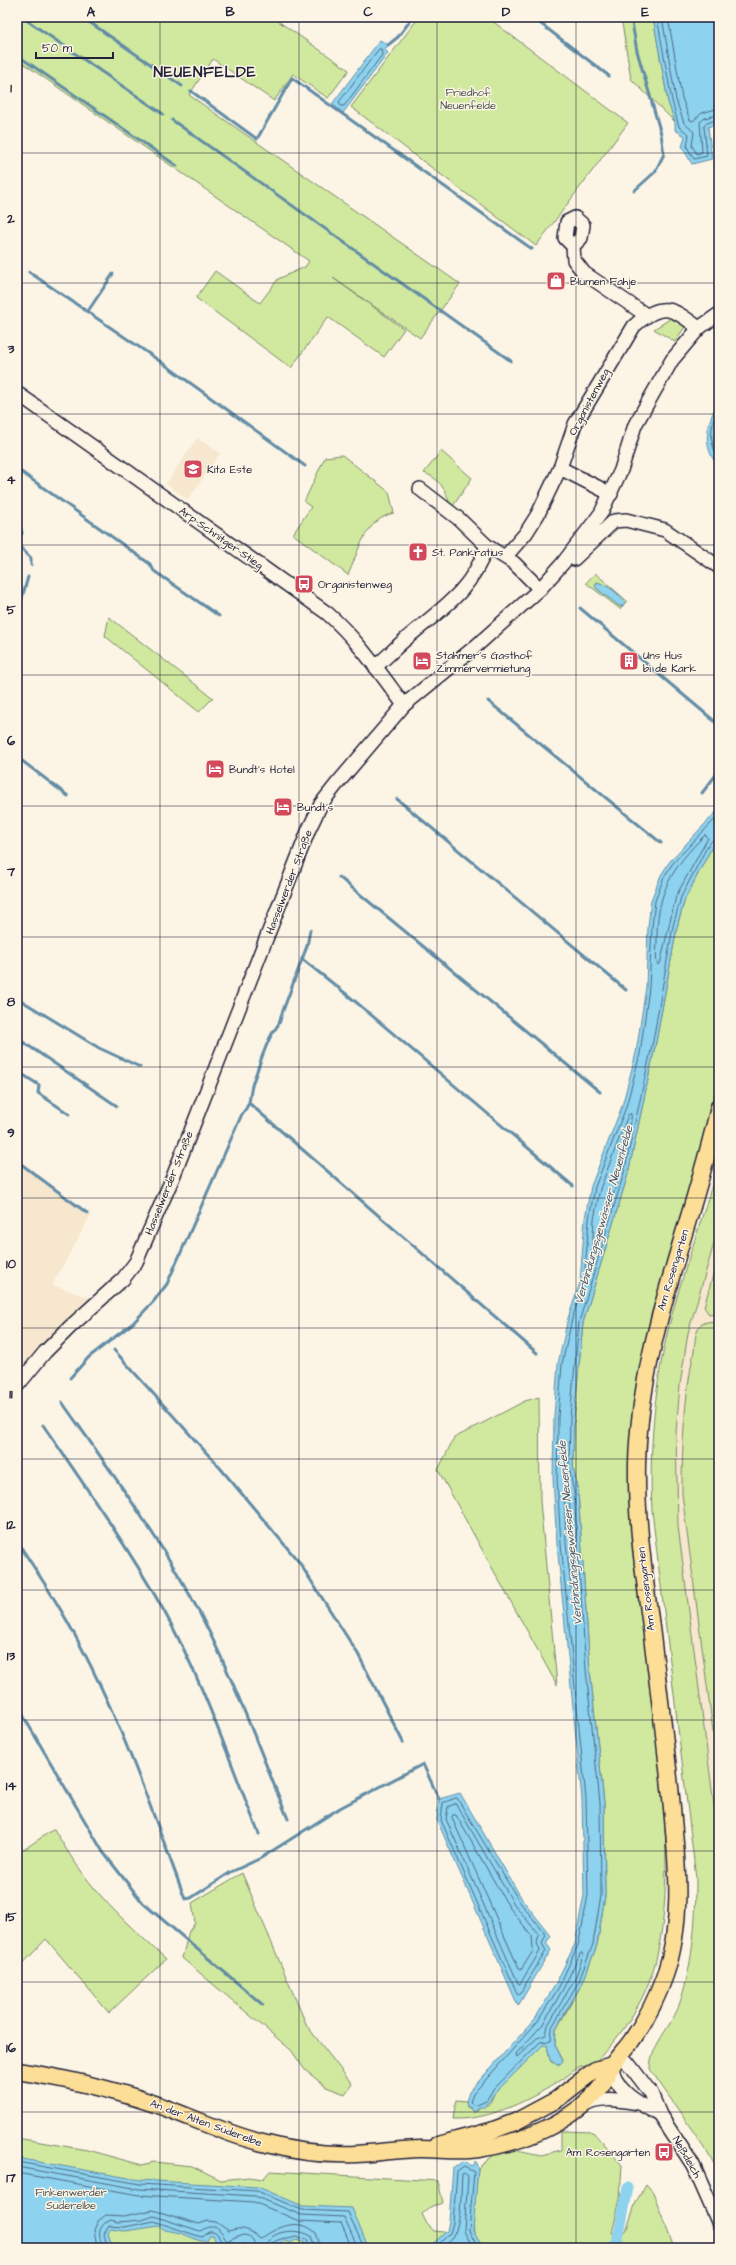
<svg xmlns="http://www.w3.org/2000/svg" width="736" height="2265" viewBox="0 0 736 2265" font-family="'Architects Daughter',sans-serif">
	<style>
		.built { fill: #f6e7ce }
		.green { fill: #d1e99e; stroke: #7a866c }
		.water { fill: #8dd2ee; stroke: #628ca6 }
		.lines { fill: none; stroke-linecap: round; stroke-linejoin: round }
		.shore { stroke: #4d6883; stroke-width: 1 }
		.stream { stroke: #628ca6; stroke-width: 3 }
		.canal { stroke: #8dd2ee; stroke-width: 11 }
		.minor-casing { stroke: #22223b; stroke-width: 16 }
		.major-casing { stroke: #22223b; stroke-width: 19 }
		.minor { stroke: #fcf5e5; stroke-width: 13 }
		.major { stroke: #fdde96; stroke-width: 16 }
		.grid { fill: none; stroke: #22223b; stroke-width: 1; stroke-opacity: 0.55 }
		.labels { text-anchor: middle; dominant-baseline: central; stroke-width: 3; stroke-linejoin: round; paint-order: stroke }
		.park-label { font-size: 11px; fill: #4e5454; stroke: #fcf5e5 }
		.poi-label { font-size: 11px; fill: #22223b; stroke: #fcf5e5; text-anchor: start }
		.street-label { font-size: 11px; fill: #22223b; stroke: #fcf5e5 }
		.water-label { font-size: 12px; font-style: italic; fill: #425771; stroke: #fcf5e5 }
		.district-label { font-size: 15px; font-weight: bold; letter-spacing: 1px; fill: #22223b; stroke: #fcf5e5 }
		.neatline { fill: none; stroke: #22223b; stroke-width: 1.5 }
		.grid-label { font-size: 13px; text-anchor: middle; font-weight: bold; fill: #22223b }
	</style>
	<rect width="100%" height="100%" fill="#fcf5e5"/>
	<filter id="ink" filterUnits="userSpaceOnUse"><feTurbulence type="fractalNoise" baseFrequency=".025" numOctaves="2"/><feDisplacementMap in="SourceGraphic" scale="8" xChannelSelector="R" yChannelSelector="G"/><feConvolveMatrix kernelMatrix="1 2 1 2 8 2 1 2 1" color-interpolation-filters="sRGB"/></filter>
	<g filter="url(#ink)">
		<g class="built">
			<path d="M197 438 220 453 188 500 166 484Z"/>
			<path d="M17 1162 91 1215 52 1285 91 1298 41 1348 17 1377Z"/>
			<path d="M719 1192V1886L668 1454 693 1289Z"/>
		</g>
		<g class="green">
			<path d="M17 17H272L349 70 328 98 293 74 274 101 213 59 189 95 460 284 420 338 333 278 404 329 384 357 328 317 291 368 196 298 215 271 260 303 278 279 305 267 309 261 17 59Z"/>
			<path d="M419 17H487L628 123 536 246 351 107Z"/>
			<path d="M621 17H653L668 102 675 122 631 79Z"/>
			<path d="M673 317 686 325 675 342 654 329Z"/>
			<path d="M441 451 472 478 451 509C447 492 441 479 424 473Z"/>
			<path d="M342 455 389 492 394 513C364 520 359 551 348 575L293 534 311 507 304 502 325 457Z"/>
			<path d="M595 573 627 601 624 604C623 595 606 585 597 582V589L619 606H623L620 609 586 583Z"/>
			<path d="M109 617 213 698 199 712 105 636Z"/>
			<path d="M719 839V1075L698 1160 651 1315 639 1374 632 1420C641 1519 649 1617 657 1716 663 1788 673 1881 658 1951 649 1996 623 2036 589 2068L580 2066C574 2070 569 2075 563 2079 531 2099 492 2120 453 2119L456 2100 466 2101 467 2107 476 2112 483 2105H489L494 2094 543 2045H547L550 2060 552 2063 563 2060 555 2045 556 2030 583 1982 597 1945 605 1896 604 1803 590 1670 578 1492 573 1466 574 1418 583 1323 628 1174 656 1042 677 927 685 899 712 847Z"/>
			<path d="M719 1159V1226L688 1333 680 1385 676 1432 678 1526 719 1844V2174L706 2150 650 2069C650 2047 670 2028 678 2008 693 1967 696 1922 696 1878L652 1511C649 1451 654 1392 667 1334 681 1275 704 1218 719 1159Z"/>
			<path d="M719 1254V1312L709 1314 704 1307Z"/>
			<path d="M719 1320V1777L682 1494C682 1446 684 1399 694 1351 695 1342 695 1329 702 1323Z"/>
			<path d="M539 1397 540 1501 557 1685 438 1470 454 1438 525 1401Z"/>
			<path d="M54 1829C62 1842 70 1856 79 1868 103 1903 135 1931 166 1959L109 2013 46 1939 17 1970V1854Z"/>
			<path d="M242 1873 307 2026 352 2084 345 2094 326 2087 305 2070 291 2050 182 1958 189 1931 195 1923 192 1903Z"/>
			<path d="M561 2131 593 2132 622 2165 620 2199 612 2233 626 2231 636 2202 646 2184 653 2192 674 2248H17V2138L87 2150 142 2165 154 2162 192 2166 221 2180 249 2177 263 2179 270 2171 438 2181 443 2203 432 2206 422 2214 427 2224 434 2231 474 2235 473 2217 478 2168 499 2151 512 2149 541 2155 561 2150Z"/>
		</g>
		<g class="water">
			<path d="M653 17H719V123L708 127 712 159 692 164 682 147 685 136 675 130V122L668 102Z"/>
			<path d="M380 40 388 45 385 50 388 53 343 113 332 104Z"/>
			<path d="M719 401V467C701 447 706 423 719 401Z"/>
			<path d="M597 582C608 585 619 594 625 602L623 606H619L597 589 595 586Z"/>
			<path d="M719 809V839L712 847 685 899 677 927 656 1042 628 1174 583 1323 574 1418 573 1466 578 1492 590 1670 604 1803 605 1896 597 1945 583 1982 556 2028 555 2045 563 2061 560 2064 557 2065 550 2060 547 2045H543L494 2094 484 2109 482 2106 473 2113 470 2107H467L466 2101 469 2092 535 2019 555 1985 575 1944 578 1926 584 1895 582 1799 557 1544 553 1479 554 1417 558 1364 568 1318 580 1283 585 1218 591 1186 622 1106 636 1053 646 987 648 927 651 900 661 875 670 861Z"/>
			<path d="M460 1793 522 1899 551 1936 546 1943 551 1950 518 2006 437 1820 439 1799Z"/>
			<path d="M17 2158 140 2180 258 2187 303 2206 352 2208 368 2248H306L305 2243 296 2240 290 2243 284 2241 272 2248H247L245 2244H238L236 2248H219L213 2236H210L207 2241H200L181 2233 165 2230 159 2226 125 2231 111 2229 108 2233 110 2240 117 2248H17Z"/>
			<path d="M475 2161 478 2168 473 2231 483 2248H428L447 2231 449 2221 453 2167 458 2166 463 2162 472 2166Z"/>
		</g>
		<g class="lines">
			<g class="shore">
				<path d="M657 17 672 101 679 127 689 134 687 147 694 159 707 156 704 126 707 123 719 119"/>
				<path d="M662 17 676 100 684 123 694 132 692 146 697 154 702 152 700 122 705 118 719 114"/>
				<path d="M668 17 682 98 690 120 693 121 702 113 719 108"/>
				<path d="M381 49 382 55 344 106H341L339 102 378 50Z"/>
				<path d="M719 409C709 426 709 443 719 460"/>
				<path d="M719 815 673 863 664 877 655 901 652 927 649 988 640 1054 626 1107 595 1187 589 1219 584 1283 572 1319 562 1364 558 1417 557 1479 561 1544 586 1799 588 1895 582 1927 578 1945 559 1987 538 2021 473 2094 470 2102 475 2106 486 2101 492 2091 540 2042 551 2041 552 2027 579 1981 593 1944 601 1895 600 1803 586 1670 574 1493 569 1466 570 1418 579 1322 624 1173 653 1041 673 926 681 897 708 845 715 838 719 836"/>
				<path d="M705 835 708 838 676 896 660 964 658 965C655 960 657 948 657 941 656 894 672 867 705 835Z"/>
				<path d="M631 1114C635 1125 601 1238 595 1257L592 1258 594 1219 600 1189 628 1115Z"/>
				<path d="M564 1480 566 1481 569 1494 575 1586 573 1588 571 1587 566 1543Z"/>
				<path d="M457 1798 519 1901 546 1935 542 1943 546 1951 519 1995 517 1994 441 1820 443 1803Z"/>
				<path d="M456 1804 514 1904 539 1935 537 1943 540 1951 520 1984 518 1983 446 1819 448 1807Z"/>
				<path d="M453 1815H456L509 1907 532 1936 533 1951 521 1970 519 1969 452 1818Z"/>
				<path d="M582 1953 583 1956 575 1979 548 2025 546 2035 537 2038 517 2057 516 2054 543 2024 563 1989 580 1954Z"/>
				<path d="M17 2162 140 2184 257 2191 302 2210 348 2212 364 2248"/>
				<path d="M17 2167 139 2189 255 2196 301 2215 344 2217 358 2248"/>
				<path d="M17 2173 139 2195 254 2202 299 2221 341 2223 352 2248"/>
				<path d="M97 2248 94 2230 98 2221 106 2215 124 2216 153 2210 199 2224 208 2221 216 2222 229 2231C242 2226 251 2230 260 2239 276 2228 298 2216 316 2233L321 2248"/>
				<path d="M106 2248C98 2241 97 2230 105 2223L111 2220 118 2222 142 2220 154 2216 200 2231C217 2222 218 2229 227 2241 237 2235 254 2229 255 2248"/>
				<path d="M113 2248 106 2242 104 2234 109 2226 125 2227 154 2221 201 2237C204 2236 206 2233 209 2232 218 2230 222 2242 222 2248"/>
				<path d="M266 2248C267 2229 299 2228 311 2236L315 2248"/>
				<path d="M271 2248 272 2243C282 2237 286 2239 296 2236L307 2240 310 2248"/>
				<path d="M435 2248 450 2233 453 2223 457 2172 464 2167 474 2172 469 2231 478 2248"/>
				<path d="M443 2248C464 2230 460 2201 462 2175L464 2174 468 2177 464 2231 473 2248"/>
			</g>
			<g class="stream">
				<path d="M22 17 163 114"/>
				<path d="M82 17 182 86"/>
				<path d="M532 17 609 76"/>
				<path d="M631 17 637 51 661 134 664 154 655 172 634 191"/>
				<path d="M388 45 398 37 413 17"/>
				<path d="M17 55 177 166"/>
				<path d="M191 91 257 139 292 78 532 249"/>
				<path d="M172 120 511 361"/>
				<path d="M17 264H18"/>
				<path d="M29 272 164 364 305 466"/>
				<path d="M88 311 113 274"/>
				<path d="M17 469 150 564 154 571 219 616"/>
				<path d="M17 515 22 533 17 542"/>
				<path d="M17 544 31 558V565"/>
				<path d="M580 608 719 725"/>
				<path d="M17 615 28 577"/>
				<path d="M488 701 661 843"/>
				<path d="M17 757 68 796"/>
				<path d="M702 793 719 771"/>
				<path d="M397 799 626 990"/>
				<path d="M339 877 600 1092"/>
				<path d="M302 959 350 997 573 1186"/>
				<path d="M17 998 99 1048 140 1067"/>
				<path d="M17 1038 117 1106"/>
				<path d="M17 1071 39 1085 38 1093 69 1114"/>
				<path d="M250 1104 537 1353"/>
				<path d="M17 1161 87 1213"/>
				<path d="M114 1350 221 1469 299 1562 358 1654 403 1742"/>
				<path d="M70 1378 89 1357 133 1323 153 1302 167 1284 242 1114C253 1101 248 1097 253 1082 259 1067 264 1047 273 1032 277 1026 280 1025 281 1016L307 946 310 930"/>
				<path d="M62 1402C107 1466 153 1529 191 1597 229 1665 258 1747 288 1819"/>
				<path d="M43 1425C85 1486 128 1547 164 1611 203 1681 229 1760 259 1834"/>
				<path d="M17 1541C31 1563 46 1585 59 1607 113 1698 148 1800 185 1899L191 1898 231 1872 261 1858 340 1808 423 1764 439 1799"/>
				<path d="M17 1702 25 1719 103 1852 143 1903 263 2005"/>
			</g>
			<path class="canal" d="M613 2248 617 2243 628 2188"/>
			<g class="minor-casing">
				<g id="minor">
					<path d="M573 246 581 238 583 225 575 218 567 222 565 238 573 246 574 260 584 273 646 315"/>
					<path d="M17 393 327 613C357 639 380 673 404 705"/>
					<path d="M560 468 611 494"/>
					<path d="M420 489 459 519 487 546 514 563 540 589"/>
					<path d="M506 556 526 533 538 514 560 468 575 424 634 326C662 301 671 307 699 328"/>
					<path d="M574 559 614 521 626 520 665 530 719 567"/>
					<path d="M375 667C386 658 396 647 407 638 443 607 470 593 487 546"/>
					<path d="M17 1386 45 1352 70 1327 123 1279 136 1262 173 1177 309 829 321 804 336 785 404 705 475 647 540 589 563 563 601 513 621 470 635 425 672 360 699 328 719 314"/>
					<path d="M620 2056 628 2063 651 2093 660 2115 693 2165 719 2224"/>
					<path d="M612 2065C613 2091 640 2104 660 2115"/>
					<path d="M583 2106C601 2096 619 2100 638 2103"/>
				</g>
			</g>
			<g class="major-casing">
				<g id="major">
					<path d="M17 2071C63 2078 108 2088 152 2103 190 2116 227 2135 267 2144 296 2152 327 2155 356 2154 378 2153 400 2149 421 2149 441 2149 459 2152 478 2149 522 2143 572 2122 600 2088 605 2081 607 2073 612 2066 617 2057 626 2049 632 2040 646 2020 657 1998 665 1975 685 1917 676 1856 671 1797 665 1737 657 1678 650 1619 643 1567 636 1516 637 1464 640 1338 692 1228 719 1107"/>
					<path d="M438 2145 491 2131 515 2122 556 2100 595 2070 612 2065"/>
				</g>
			</g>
			<use href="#minor" class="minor"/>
			<use href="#major" class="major"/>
		</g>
	</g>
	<path class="grid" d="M160 17V2248M299 17V2248M437 17V2248M576 17V2248M17 153H719M17 283H719M17 414H719M17 545H719M17 675H719M17 806H719M17 937H719M17 1067H719M17 1198H719M17 1328H719M17 1459H719M17 1590H719M17 1720H719M17 1851H719M17 1982H719M17 2112H719"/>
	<defs>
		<g id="shop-square" transform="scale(1)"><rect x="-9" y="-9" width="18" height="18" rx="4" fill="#d1495b" stroke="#fcf5e5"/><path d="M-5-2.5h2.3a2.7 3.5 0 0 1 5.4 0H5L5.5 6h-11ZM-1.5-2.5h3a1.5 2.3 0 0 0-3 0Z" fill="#fff"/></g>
		<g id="school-square" transform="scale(1)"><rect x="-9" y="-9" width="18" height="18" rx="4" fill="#d1495b" stroke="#fcf5e5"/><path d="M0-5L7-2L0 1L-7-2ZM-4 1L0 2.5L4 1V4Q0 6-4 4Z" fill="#fff"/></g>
		<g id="church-square" transform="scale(1)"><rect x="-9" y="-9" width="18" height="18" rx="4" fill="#d1495b" stroke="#fcf5e5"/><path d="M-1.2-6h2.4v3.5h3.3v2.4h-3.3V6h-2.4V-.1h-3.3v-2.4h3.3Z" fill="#fff"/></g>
		<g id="bus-square" transform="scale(1)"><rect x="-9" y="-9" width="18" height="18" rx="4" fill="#d1495b" stroke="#fcf5e5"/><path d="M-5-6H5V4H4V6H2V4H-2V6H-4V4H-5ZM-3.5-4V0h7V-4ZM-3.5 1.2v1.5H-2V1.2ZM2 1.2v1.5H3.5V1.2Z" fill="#fff"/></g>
		<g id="hotel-square" transform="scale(1)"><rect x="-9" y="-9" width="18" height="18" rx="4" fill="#d1495b" stroke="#fcf5e5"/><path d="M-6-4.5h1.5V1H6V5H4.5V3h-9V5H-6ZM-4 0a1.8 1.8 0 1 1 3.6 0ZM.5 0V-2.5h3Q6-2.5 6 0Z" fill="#fff"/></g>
		<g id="building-square" transform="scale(1)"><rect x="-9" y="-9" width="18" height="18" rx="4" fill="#d1495b" stroke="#fcf5e5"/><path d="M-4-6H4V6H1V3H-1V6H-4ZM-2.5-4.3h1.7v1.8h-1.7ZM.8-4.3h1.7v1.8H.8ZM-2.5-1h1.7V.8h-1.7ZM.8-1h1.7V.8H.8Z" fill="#fff"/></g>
	</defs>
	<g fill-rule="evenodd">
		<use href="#shop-square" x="556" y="281"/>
		<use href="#school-square" x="193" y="469"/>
		<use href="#church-square" x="418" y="552"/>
		<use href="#bus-square" x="304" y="584"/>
		<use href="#hotel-square" x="422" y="661"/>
		<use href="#building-square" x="629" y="661"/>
		<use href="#hotel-square" x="215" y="769"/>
		<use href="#hotel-square" x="283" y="807"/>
		<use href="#bus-square" x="664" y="2152"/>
	</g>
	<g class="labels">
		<g class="park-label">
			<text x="468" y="92">Friedhof<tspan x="468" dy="13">Neuenfelde</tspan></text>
			<text x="71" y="2192">Finkenwerder<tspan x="71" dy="13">Süderelbe</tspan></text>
		</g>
		<g class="poi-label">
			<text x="570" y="281">Blumen Fahje</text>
			<text x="207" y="469">Kita Este</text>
			<text x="432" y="552">St. Pankratius</text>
			<text x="318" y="584">Organistenweg</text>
			<text x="436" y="655">Stahmer's Gasthof<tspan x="436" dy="13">Zimmervermietung</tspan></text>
			<text x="643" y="655">Uns Hus<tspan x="643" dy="13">bi de Kark</tspan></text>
			<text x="229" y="769">Bundt's Hotel</text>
			<text x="297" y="807">Bundt's</text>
			<text x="650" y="2152" text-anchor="end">Am Rosengarten</text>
		</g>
		<g class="street-label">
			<text transform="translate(589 402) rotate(-62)">Organistenweg</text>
			<text transform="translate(221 538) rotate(35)">Arp-Schnitger-Stieg</text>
			<text transform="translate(289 882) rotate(-69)">Hasselwerder Straße</text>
			<text transform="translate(169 1183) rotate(-68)">Hasselwerder Straße</text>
			<text transform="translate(673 1270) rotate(-73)">Am Rosengarten</text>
			<text transform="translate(646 1589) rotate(-97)">Am Rosengarten</text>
			<text transform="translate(206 2123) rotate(20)">An der Alten Süderelbe</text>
			<text transform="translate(687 2157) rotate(60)">Neßdeich</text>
		</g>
		<g class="water-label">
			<text transform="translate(604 1215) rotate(-74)">Verbindungsgewässer Neuenfelde</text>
			<text transform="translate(570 1533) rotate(-95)">Verbindungsgewässer Neuenfelde</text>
		</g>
		<g class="district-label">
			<text x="205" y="72">NEUENFELDE</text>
		</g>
	</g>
	<rect width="736" height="2265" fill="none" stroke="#fcf5e5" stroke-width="44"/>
	<path d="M36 52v6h77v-6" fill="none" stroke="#22223b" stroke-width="2"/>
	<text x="42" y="52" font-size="12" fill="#22223b" stroke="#fcf5e5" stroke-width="3" paint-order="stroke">50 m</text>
	<rect x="22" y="22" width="692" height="2221" class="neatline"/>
	<g class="grid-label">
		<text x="91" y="16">A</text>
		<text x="230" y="16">B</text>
		<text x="368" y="16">C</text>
		<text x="506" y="16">D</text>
		<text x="645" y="16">E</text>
		<text x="11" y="92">1</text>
		<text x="11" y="223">2</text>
		<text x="11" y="353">3</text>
		<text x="11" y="484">4</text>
		<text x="11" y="614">5</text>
		<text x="11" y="745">6</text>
		<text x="11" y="876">7</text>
		<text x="11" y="1006">8</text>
		<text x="11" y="1137">9</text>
		<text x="11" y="1268">10</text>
		<text x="11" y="1398">11</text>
		<text x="11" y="1529">12</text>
		<text x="11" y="1660">13</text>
		<text x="11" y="1790">14</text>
		<text x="11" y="1921">15</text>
		<text x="11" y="2052">16</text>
		<text x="11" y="2182">17</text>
	</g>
</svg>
